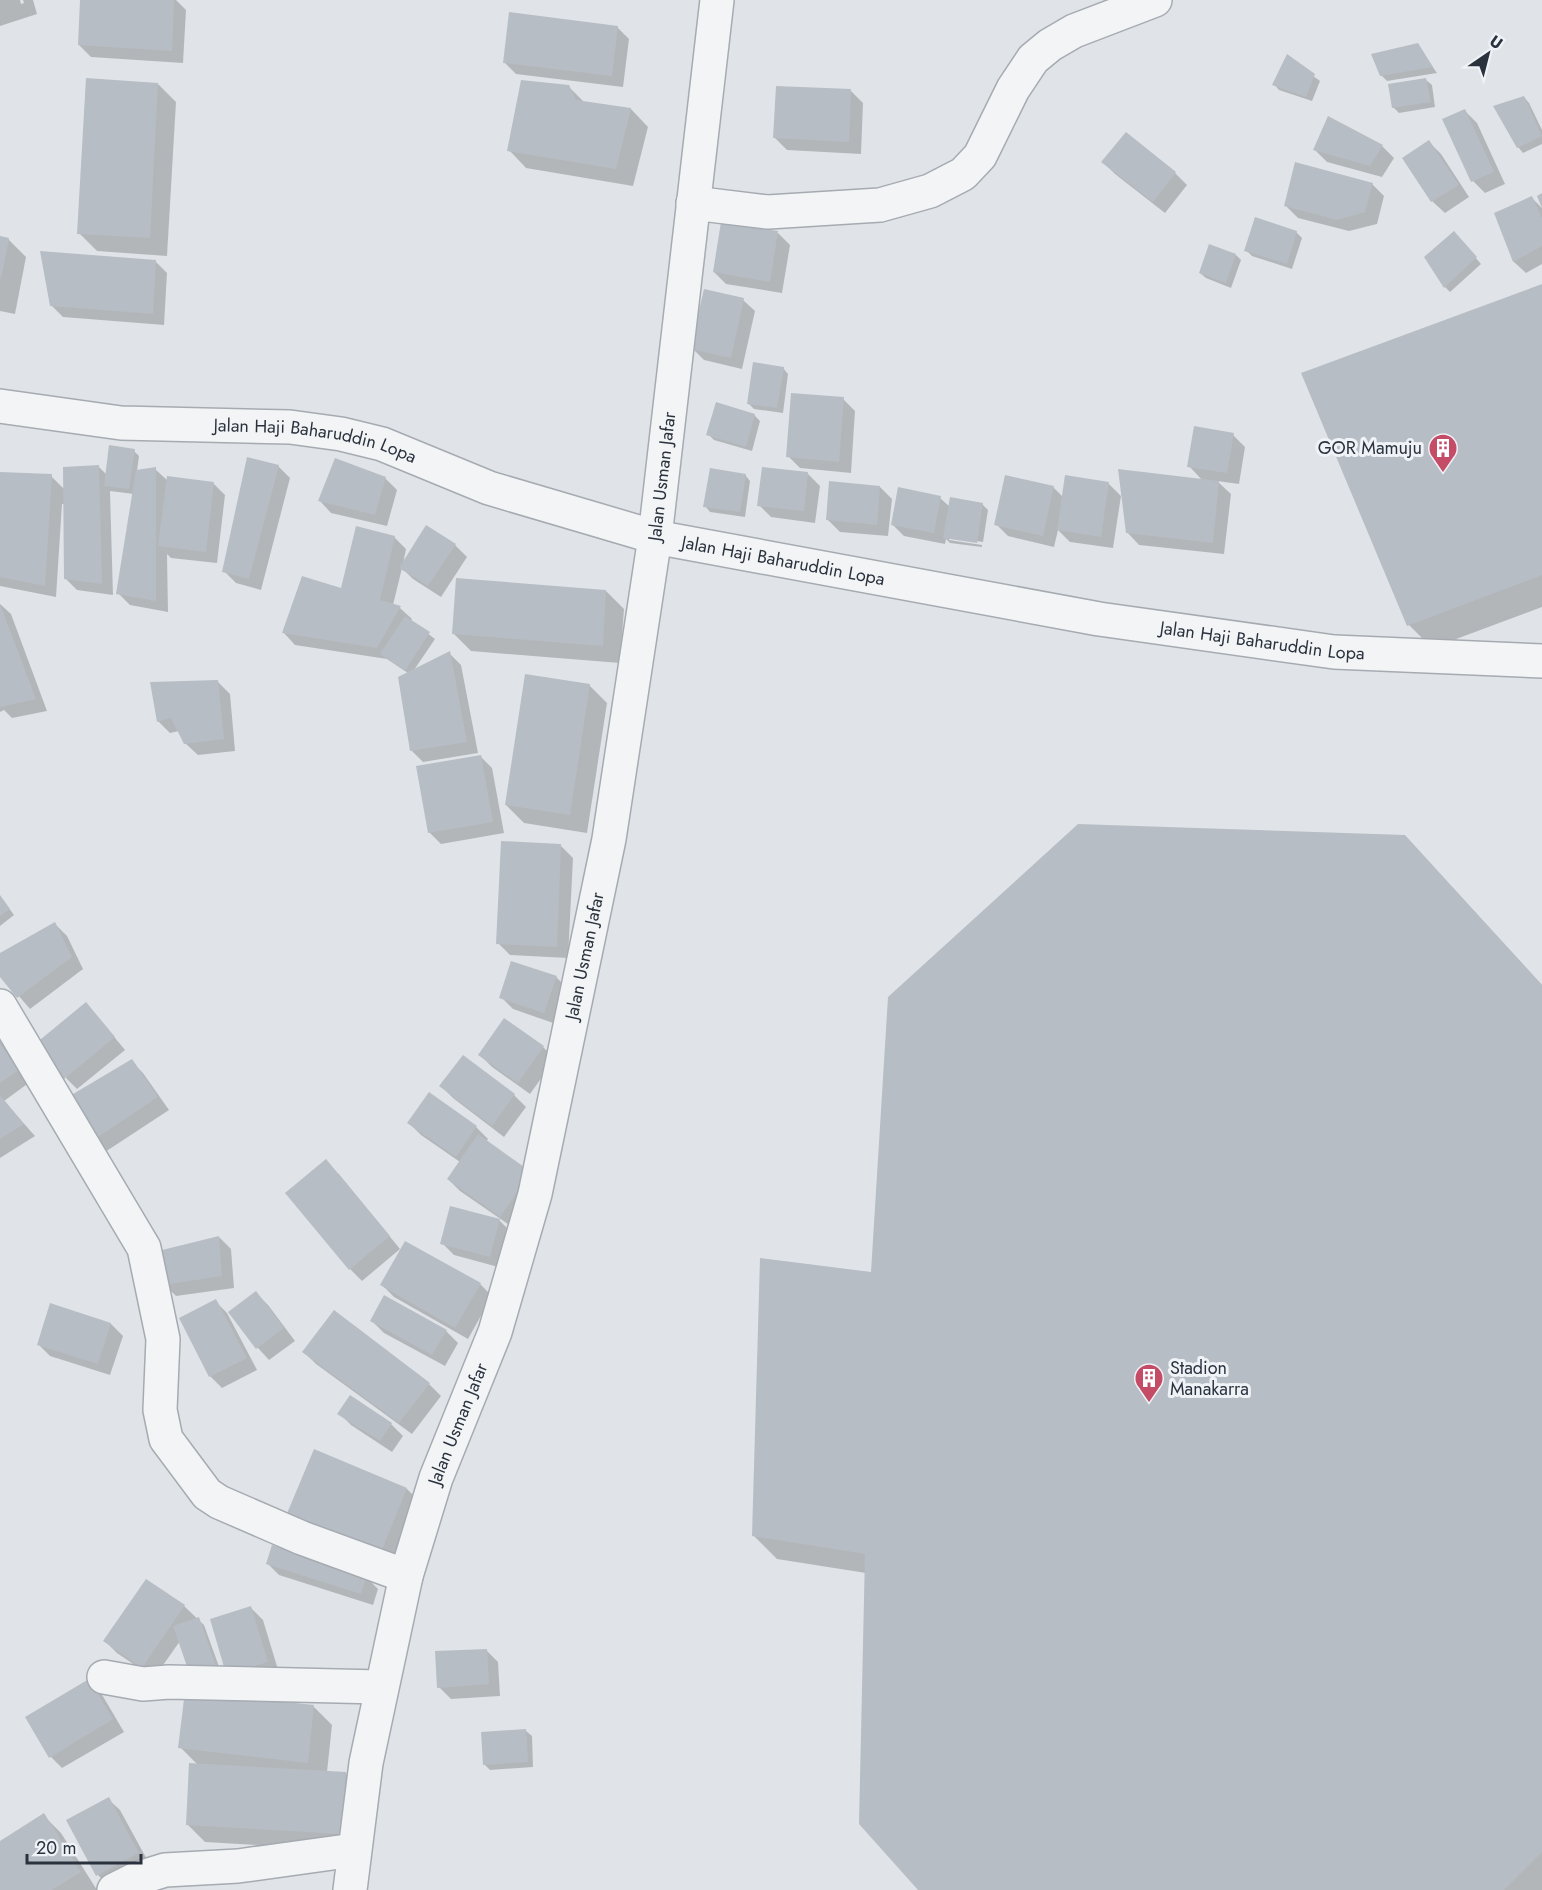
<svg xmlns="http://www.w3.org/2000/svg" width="1542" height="1890" viewBox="0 0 1542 1890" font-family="Jost,sans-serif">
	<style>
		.shadow { fill: #0003 }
		.building { fill: #b7bdc4 }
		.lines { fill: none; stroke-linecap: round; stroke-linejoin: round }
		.street-casing { stroke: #a6abb2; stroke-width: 36 }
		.street { stroke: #f2f4f6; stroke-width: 33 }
		.labels { text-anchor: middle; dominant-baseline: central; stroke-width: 6; stroke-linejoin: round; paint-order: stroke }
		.street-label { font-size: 18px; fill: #2a323e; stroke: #eff2f6 }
		.poi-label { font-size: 18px; fill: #2a323e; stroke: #eff2f6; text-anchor: end }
	</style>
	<rect width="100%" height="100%" fill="#e0e4e8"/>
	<g class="shadow">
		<path d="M0 0H20L21 4 24 3 23 0H33L37 14 0 26Z"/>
		<path d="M82 0H176L186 10 183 63 91 57 79 45Z"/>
		<path d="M617 27 629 39 623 87 516 74 504 62Z"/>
		<path d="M1417 45 1437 73 1387 81 1381 75Z"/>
		<path d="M1287 57 1320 81 1312 101 1279 90 1274 84Z"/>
		<path d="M1426 80 1432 85 1435 107 1399 113 1393 107Z"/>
		<path d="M158 84 176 102 167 256 97 251 79 233Z"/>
		<path d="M568 86 585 103 631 109 648 127 633 186 526 168 509 150Z"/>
		<path d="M851 91 863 103 861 154 787 150 775 138Z"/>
		<path d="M1524 97 1529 103 1542 130V144L1523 153 1518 147Z"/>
		<path d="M1465 111 1477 123 1505 184 1485 193 1473 181Z"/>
		<path d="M1126 134 1175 173 1187 185 1165 213 1115 174 1103 162Z"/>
		<path d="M1429 142 1441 154 1469 197 1445 213 1433 202 1404 158Z"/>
		<path d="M1382 146 1394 158 1382 177 1327 162 1315 150Z"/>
		<path d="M1372 184 1384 196 1377 224 1349 231 1298 218 1286 206Z"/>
		<path d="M1532 198 1542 208V264L1526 273 1514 262 1496 214Z"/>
		<path d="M1296 232 1302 238 1292 269 1252 256 1246 250Z"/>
		<path d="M778 233 790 245 782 293 726 284 714 272Z"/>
		<path d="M0 238 8 239 26 257 15 314 0 311Z"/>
		<path d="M1459 239 1481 264 1450 292 1445 287Z"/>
		<path d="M1236 255 1241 260 1231 288 1206 278 1200 273Z"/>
		<path d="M155 261 167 273 164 325 63 317 51 305Z"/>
		<path d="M1542 286V607L1432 648 1409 625Z"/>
		<path d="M743 300 755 311 742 369 704 360 692 348Z"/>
		<path d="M783 368 788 374 783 413 754 409 749 404Z"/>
		<path d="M843 399 855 411 851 473 800 468 788 456Z"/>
		<path d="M754 415 760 421 752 451 714 440 708 434Z"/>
		<path d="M1233 435 1245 447 1239 484 1217 481 1231 494 1224 554 1139 545 1127 532 1203 481 1189 466Z"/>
		<path d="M134 451 139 456 137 471 155 469 168 481 213 483 225 495 217 563 171 558 167 554 168 612 130 605 118 593 134 494 110 491 113 595 77 590 65 578V504H62L56 597 0 586V473L51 476 64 489 98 466 107 475Z"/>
		<path d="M278 466 290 478 261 590 236 583 224 571Z"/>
		<path d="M808 474 820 486 815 523 771 517 759 505Z"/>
		<path d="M745 475 750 481 745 517 710 512 705 506Z"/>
		<path d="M385 478 397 490 387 526 331 513 320 501Z"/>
		<path d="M1109 484 1121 496 1113 548 1070 542 1058 530 1054 547 1008 536 996 524 1053 487 1063 497Z"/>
		<path d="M880 487 892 499 888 536 840 532 828 520Z"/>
		<path d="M940 498 950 507 982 504 988 510 983 542 949 537V540L982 545V547L950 543 946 539 945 544 904 536 892 524Z"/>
		<path d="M394 537 406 549 403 564 455 545 467 557 441 597 413 579 402 568 393 605 400 608 412 619 411 621 435 639 414 670 449 653 461 665 478 753 423 762 411 750 408 673 387 659 295 645 284 633 342 590Z"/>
		<path d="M606 591 624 609 620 663 471 651 453 633Z"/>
		<path d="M0 604 11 614 47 711 12 718 4 710 0 712Z"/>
		<path d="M218 682 230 694 235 751 198 755 185 743 179 731 170 733 158 721Z"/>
		<path d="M589 685 607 703 587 833 524 823 506 805Z"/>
		<path d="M480 756 492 768 504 833 441 844 429 832Z"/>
		<path d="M561 846 573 858 568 958 510 955 498 943Z"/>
		<path d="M1428 861 1542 985V1890H920L866 1573 777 1559 753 1535 873 1274Z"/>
		<path d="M0 896 14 915 0 926Z"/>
		<path d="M55 924 67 936 83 969 30 1009 0 974V955Z"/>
		<path d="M556 977 568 989 556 1024 513 1009 501 997Z"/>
		<path d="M97 1016 125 1050 77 1089 66 1078Z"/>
		<path d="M0 1041 30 1082 4 1101 35 1136 0 1158Z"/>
		<path d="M543 1047 555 1059 530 1094 492 1067 480 1055Z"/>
		<path d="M464 1057 514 1095 526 1107 504 1137 453 1098 441 1086Z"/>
		<path d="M131 1061 143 1073 169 1110 105 1152 94 1140Z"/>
		<path d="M429 1094 476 1127 488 1139 486 1142 530 1173 512 1227 460 1191 448 1179 460 1162 421 1135 409 1123Z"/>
		<path d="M338 1173 400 1249 362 1281 350 1269Z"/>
		<path d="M499 1220 511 1232 502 1268 454 1255 442 1243Z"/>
		<path d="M219 1237 231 1249 234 1288 176 1296 164 1284Z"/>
		<path d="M480 1284 492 1296 468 1339 394 1297 382 1285Z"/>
		<path d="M256 1293 268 1305 295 1341 269 1360 258 1348 230 1312Z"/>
		<path d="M215 1301 227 1313 257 1370 222 1388 210 1376Z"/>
		<path d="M51 1305 111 1324 123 1336 110 1375 50 1356 38 1344Z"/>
		<path d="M372 1321 446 1331 458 1343 445 1366 384 1333Z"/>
		<path d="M304 1352 429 1384 441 1396 412 1434 316 1364Z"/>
		<path d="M339 1413 391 1424 403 1436 392 1452 351 1425Z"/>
		<path d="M315 1451 407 1489 419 1501 389 1573Z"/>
		<path d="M267 1563 366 1577 378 1589 373 1605 279 1575Z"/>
		<path d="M184 1606 204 1625 222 1675 180 1641 154 1678 117 1653 105 1641Z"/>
		<path d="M251 1608 263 1620 279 1673 240 1685Z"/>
		<path d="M486 1650 498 1662 500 1696 451 1699 439 1687Z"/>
		<path d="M89 1681 101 1693 124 1732 62 1768 51 1757Z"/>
		<path d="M314 1707 332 1725 327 1772 345 1773 363 1791 359 1851 205 1842 187 1824 198 1765 180 1747Z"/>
		<path d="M526 1731 532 1736 533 1767 490 1770 484 1764Z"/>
		<path d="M108 1799 120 1810 150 1865 110 1887 98 1875Z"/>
		<path d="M43 1815 61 1833 97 1890H0V1843Z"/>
	</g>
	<g class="building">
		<path d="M80 0H174L172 51 78 45Z"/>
		<path d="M509 12 618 26 612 76 503 63Z"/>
		<path d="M1418 43 1433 67 1380 76 1371 54Z"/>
		<path d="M1287 54 1315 74 1306 97 1272 85Z"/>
		<path d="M86 78 158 83 150 238 77 234Z"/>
		<path d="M1426 78 1431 102 1392 108 1388 84Z"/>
		<path d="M521 80 569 85 576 100 631 108 616 169 507 151Z"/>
		<path d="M776 86 851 89 849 142 773 138Z"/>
		<path d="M1524 96 1542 136 1517 148 1493 106Z"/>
		<path d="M1465 109 1494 172 1471 182 1442 119Z"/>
		<path d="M1328 116 1383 145 1370 166 1313 150Z"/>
		<path d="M1126 132 1176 172 1153 202 1101 162Z"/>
		<path d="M1429 140 1459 185 1431 202 1402 158Z"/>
		<path d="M1295 162 1373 183 1365 212 1337 220 1284 206Z"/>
		<path d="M1542 193V208L1537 196Z"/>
		<path d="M1532 196 1542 218V246L1513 262 1494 213Z"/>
		<path d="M1255 217 1297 231 1287 264 1244 251Z"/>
		<path d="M721 222 778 231 770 282 713 272Z"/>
		<path d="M1454 231 1477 257 1444 288 1424 257Z"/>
		<path d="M0 236 9 238 1 278H0Z"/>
		<path d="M1209 244 1236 254 1226 283 1199 273Z"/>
		<path d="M40 251 156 260 153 314 50 306Z"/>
		<path d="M1542 284V575L1407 626 1301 373Z"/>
		<path d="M704 289 744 298 731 358 690 349Z"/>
		<path d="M753 362 784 367 777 408 747 404Z"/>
		<path d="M791 393 844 397 839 462 786 457Z"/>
		<path d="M716 402 755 414 746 447 706 435Z"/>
		<path d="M1194 426 1234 433 1227 473 1187 467Z"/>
		<path d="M109 445 135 449 129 489 104 486Z"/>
		<path d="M247 457 279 465 249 579 222 572Z"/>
		<path d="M335 458 386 477 375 515 318 501Z"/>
		<path d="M99 465 102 584 64 579 63 467Z"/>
		<path d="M156 467V601L116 594 136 470Z"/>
		<path d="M762 467 808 472 804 511 757 506Z"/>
		<path d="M710 468 746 474 740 512 703 507Z"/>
		<path d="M1118 469 1219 481 1213 543 1126 533Z"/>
		<path d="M0 472 52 474 45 586 0 577Z"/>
		<path d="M1005 475 1054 486 1043 536 994 525Z"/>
		<path d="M1065 475 1109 482 1101 537 1057 530Z"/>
		<path d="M167 476 214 482 206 552 158 546Z"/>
		<path d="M829 481 880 486 877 525 826 520Z"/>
		<path d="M898 487 941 496 934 533 891 525Z"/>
		<path d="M950 497 983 503 977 543 943 538Z"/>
		<path d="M426 525 456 544 428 586 399 568Z"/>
		<path d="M356 526 395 536 380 600 401 606 377 648 282 633 302 576 341 588Z"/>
		<path d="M456 578 606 590 603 646 452 634Z"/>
		<path d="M0 604 36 699 0 707Z"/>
		<path d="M405 616 430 632 405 671 380 654Z"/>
		<path d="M450 651 467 742 410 751 398 677Z"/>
		<path d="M525 674 590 684 570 815 505 805Z"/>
		<path d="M218 680 224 739 184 744 171 718 157 722 150 682Z"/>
		<path d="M481 755 493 822 428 833 416 766Z"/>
		<path d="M1078 824 1405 835 1542 985V1852L1504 1890H918L859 1824 865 1554 752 1536 760 1258 871 1272 888 997Z"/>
		<path d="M501 841 561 844 557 947 496 944Z"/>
		<path d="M0 895 10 909 0 916Z"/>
		<path d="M55 922 72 957 17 998 0 977V953Z"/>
		<path d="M511 961 557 976 544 1013 499 998Z"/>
		<path d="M86 1002 115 1037 64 1079 35 1044Z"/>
		<path d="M504 1018 544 1046 518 1083 478 1055Z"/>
		<path d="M0 1044 19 1070 0 1083Z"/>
		<path d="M463 1055 515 1094 492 1126 439 1086Z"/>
		<path d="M132 1059 158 1097 92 1141 63 1100Z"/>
		<path d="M429 1092 477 1126 456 1157 407 1123Z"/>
		<path d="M0 1095 24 1124 0 1139Z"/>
		<path d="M478 1134 531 1172 500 1217 447 1179Z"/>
		<path d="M326 1159 390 1236 349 1270 285 1193Z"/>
		<path d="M450 1206 500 1219 490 1257 440 1244Z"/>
		<path d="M219 1236 222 1276 163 1285 154 1252Z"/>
		<path d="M405 1241 481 1283 455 1328 380 1285Z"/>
		<path d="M256 1291 284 1328 256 1349 228 1312Z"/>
		<path d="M384 1295 447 1330 432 1355 370 1321Z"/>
		<path d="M216 1299 247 1358 209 1377 179 1318Z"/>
		<path d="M50 1303 111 1323 98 1364 37 1345Z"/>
		<path d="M334 1310 430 1383 399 1423 302 1352Z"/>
		<path d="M350 1395 392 1423 380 1441 337 1414Z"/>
		<path d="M314 1449 407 1488 377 1562 283 1523Z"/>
		<path d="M272 1545 367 1575 361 1594 266 1564Z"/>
		<path d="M146 1579 185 1605 142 1668 103 1641Z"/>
		<path d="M251 1606 268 1662 226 1674 210 1619Z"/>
		<path d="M199 1617 217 1669 191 1678 173 1626Z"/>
		<path d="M487 1649 489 1684 437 1688 435 1651Z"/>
		<path d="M89 1679 113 1719 49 1758 25 1717Z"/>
		<path d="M185 1691 314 1705 308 1763 178 1748Z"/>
		<path d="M526 1729 528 1762 483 1765 481 1732Z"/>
		<path d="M189 1763 346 1772 342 1834 186 1825Z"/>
		<path d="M109 1797 139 1853 96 1876 66 1820Z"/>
		<path d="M44 1813 81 1872 52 1890H0V1841Z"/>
	</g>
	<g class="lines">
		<g class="street-casing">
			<g id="street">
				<path d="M693 203 768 212 880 205 930 191 963 174 980 156 1013 89 1033 59 1050 45 1074 31 1155 0"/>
				<path id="s1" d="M0 406 121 423 290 427 341 434 382 444 489 488 655 537 1099 619 1334 652 1542 661"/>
				<path d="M0 1006 144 1248 163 1339 160 1410 166 1439 207 1494 219 1502 302 1538 406 1576"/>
				<path d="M104 1677 143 1684 169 1682 380 1687"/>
				<path d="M114 1890 136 1879 165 1870 238 1866 354 1850"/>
				<path id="s2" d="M350 1890 366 1763 406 1576 436 1478 495 1332 535 1194 609 839 655 537 717 0"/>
			</g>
		</g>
		<use href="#street" class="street"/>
	</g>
	<defs>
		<g id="building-pin" transform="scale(1.5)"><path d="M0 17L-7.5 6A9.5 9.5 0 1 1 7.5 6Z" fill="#c54c67" stroke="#eff2f6"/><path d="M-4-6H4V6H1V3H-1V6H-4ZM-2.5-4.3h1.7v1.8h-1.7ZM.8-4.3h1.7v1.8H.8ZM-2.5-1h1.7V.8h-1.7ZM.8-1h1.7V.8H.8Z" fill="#fff"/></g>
	</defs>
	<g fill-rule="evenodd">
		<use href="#building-pin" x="1443" y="448"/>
		<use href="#building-pin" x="1149" y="1378"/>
	</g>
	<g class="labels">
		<g class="street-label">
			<text stroke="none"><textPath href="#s1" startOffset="318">Jalan Haji Baharuddin Lopa</textPath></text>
			<text stroke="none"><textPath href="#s2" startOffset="1452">Jalan Usman Jafar</textPath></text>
			<text stroke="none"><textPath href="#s1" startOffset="804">Jalan Haji Baharuddin Lopa</textPath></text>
			<text stroke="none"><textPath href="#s1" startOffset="1290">Jalan Haji Baharuddin Lopa</textPath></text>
			<text stroke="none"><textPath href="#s2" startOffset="966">Jalan Usman Jafar</textPath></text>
			<text stroke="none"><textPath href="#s2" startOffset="480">Jalan Usman Jafar</textPath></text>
		</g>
		<g class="poi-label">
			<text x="1422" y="448">GOR Mamuju</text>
			<text x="1170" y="1368" text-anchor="start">Stadion<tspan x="1170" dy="21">Manakarra</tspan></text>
		</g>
	</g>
	<g transform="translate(1488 54) rotate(35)" stroke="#eff2f6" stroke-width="4.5" paint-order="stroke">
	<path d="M0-4.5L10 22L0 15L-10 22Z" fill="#2a323e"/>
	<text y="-9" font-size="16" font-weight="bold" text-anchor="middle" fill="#2a323e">U</text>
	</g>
	<path d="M27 1854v9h114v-9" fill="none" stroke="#2a323e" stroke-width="3"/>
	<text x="36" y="1854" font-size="18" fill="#2a323e" stroke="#eff2f6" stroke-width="4.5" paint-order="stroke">20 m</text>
</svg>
